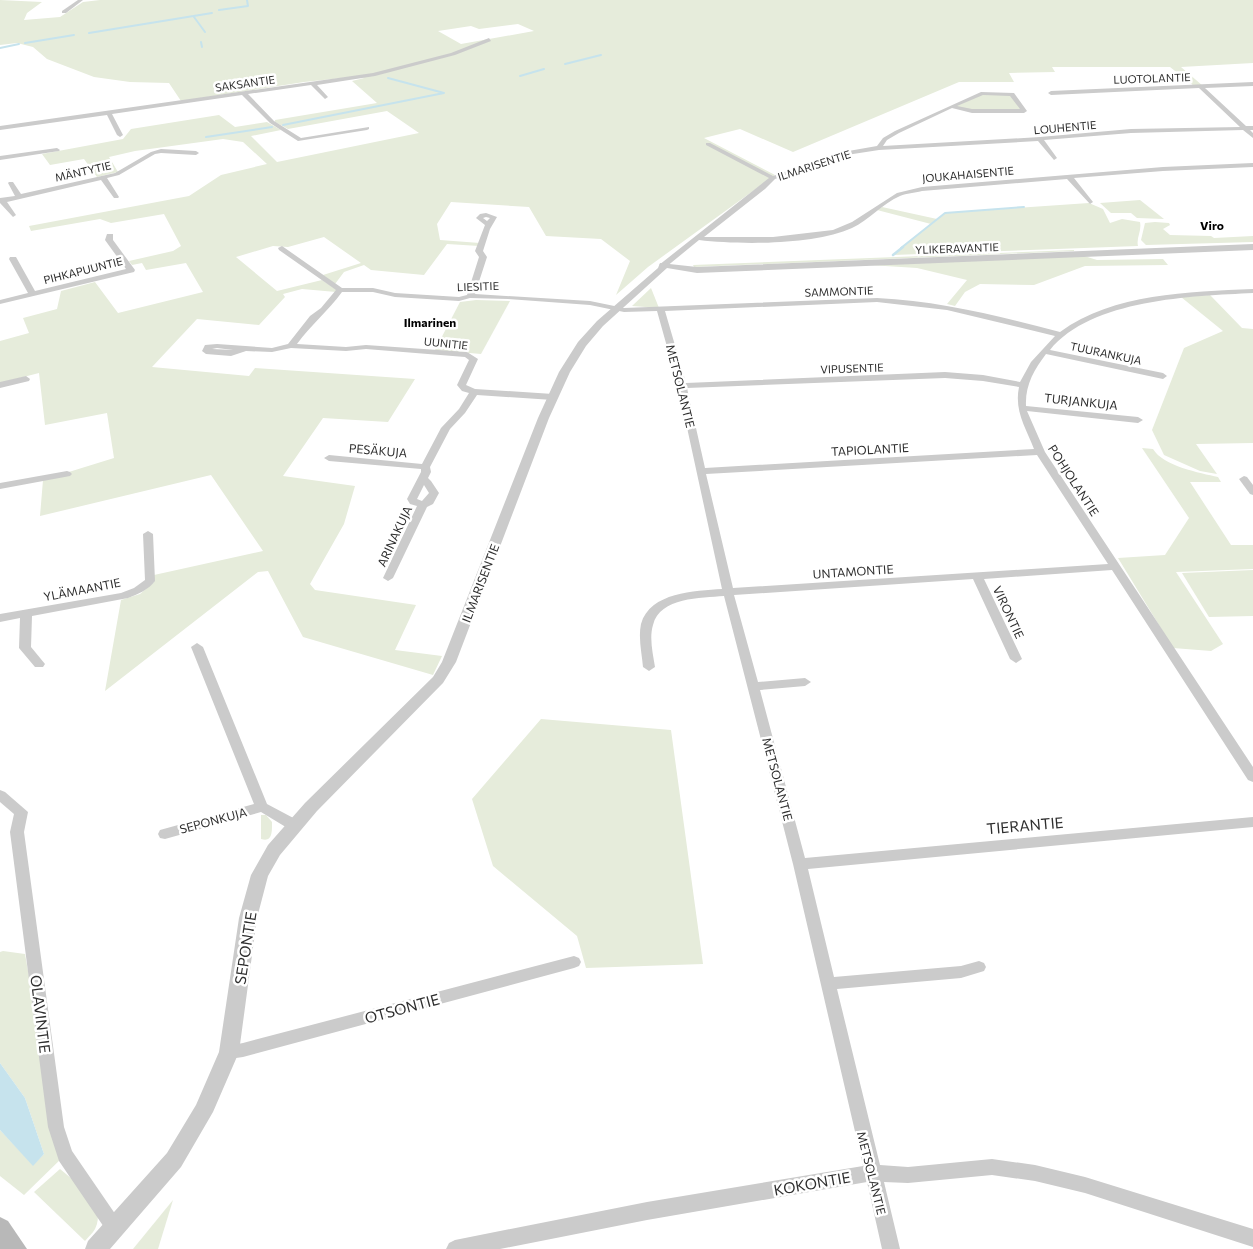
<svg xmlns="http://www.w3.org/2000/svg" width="1253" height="1249" viewBox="0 0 1253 1249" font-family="Commissioner,sans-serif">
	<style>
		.green { fill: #e6ecdb; fill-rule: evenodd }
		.water { fill: #c6e3ed }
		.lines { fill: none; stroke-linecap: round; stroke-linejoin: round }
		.stream-far1 { stroke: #c6e3ed; stroke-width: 2 }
		.stream { stroke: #c6e3ed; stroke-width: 2.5 }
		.minor { fill: #cbcbcb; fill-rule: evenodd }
		.tertiary { fill: #cbcbcb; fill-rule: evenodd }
		.secondary { fill: #b8b8b8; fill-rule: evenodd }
		.labels { text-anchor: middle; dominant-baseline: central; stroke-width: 5; stroke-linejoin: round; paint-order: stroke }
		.far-street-label { font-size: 11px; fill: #2e2e2e; stroke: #fff }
		.far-quarter-label { font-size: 12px; font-weight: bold; fill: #000; stroke: #fff }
		.street-label { font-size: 12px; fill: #2e2e2e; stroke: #fff }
		.near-street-label { font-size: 15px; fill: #2e2e2e; stroke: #fff }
	</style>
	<rect width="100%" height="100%" fill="#fff"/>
	<g class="green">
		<path d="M0 0 42 2 27 13 24 20 60 17 83 2 100 0H1253V63L1181 67 1203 86H1194L1170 67H1052L1055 72 1009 73 1014 82H959L793 152 740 129 704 138 775 175 648 267 616 295 630 261 601 239 546 236 529 207 451 202 437 224 440 240 480 243 479 246 447 244 424 275 371 270 364 265 344 272 335 284 323 275 361 263 324 237 288 247 273 246 236 257 277 291 322 280 337 290 336 292 302 289 283 294 285 297 259 325 197 319 152 367 249 376 255 368 415 379 388 422 323 418 283 476 355 486 344 524 310 584 315 590 416 605 395 650 442 656 433 675 303 637 268 571 258 572 105 691 121 600 140 594 154 582V575L263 551 211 475 40 516 43 480 114 458 107 413 45 425 39 373 0 383V341L29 333 23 318 57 309 61 291 95 282 118 313 203 292 186 263 146 270 142 263 132 265 129 261 173 251 181 246 164 214 111 223 100 219 31 231 29 226 189 196 221 175 267 164 243 142 223 139 135 151 109 157 118 172 97 177 84 159 50 165 42 154 123 139 131 129 219 115 235 127 267 122 281 130 251 136 277 162 419 133 387 111 288 129 275 122V120L377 103 352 81 364 78 361 76 304 82 181 101 169 83 130 82 94 77 47 59 33 47 17 43 0 45ZM518 24 534 31 461 44 438 31 471 26 479 29Z"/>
		<path d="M994 93 1012 94 1024 111H972L953 107 974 96Z"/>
		<path d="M1140 200 1164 219 1137 218 1131 213H1111L1100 203Z"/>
		<path d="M1089 203 1103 209 1110 223 1122 219 1140 222C1142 231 1136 238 1138 246L893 255 931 224 877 210 882 207 937 219 945 213Z"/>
		<path d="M1155 222 1169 223 1170 225 1163 229 1170 235 1211 236 1214 238 1253 236V242L1146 245 1141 240 1145 223Z"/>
		<path d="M1074 251 694 267 693 265 1074 250Z"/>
		<path d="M1081 255 1097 260 1163 259 1168 265 1085 266 1034 285 980 284 965 292 955 306 947 304 967 280 917 268 869 265Z"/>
		<path d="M651 288 659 308 632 306Z"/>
		<path d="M1210 295 1242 328 1253 329V443L1196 444 1217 474 1200 471 1164 455 1152 430 1184 348 1223 331 1181 297Z"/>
		<path d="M476 300 510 301 481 354 435 350 460 302Z"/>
		<path d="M1142 448 1153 449C1163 466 1200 473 1218 477L1221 482H1190L1231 545H1253V569L1176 572 1223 644 1211 651 1173 648 1118 558 1165 555 1189 518Z"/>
		<path d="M1253 570V616L1209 617 1182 573Z"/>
		<path d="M541 719 671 730 703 964 586 968 577 936 493 866 472 799Z"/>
		<path d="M261 815H266L272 822C272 830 273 843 261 839Z"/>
		<path d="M3 951 25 954 56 1127 65 1155 24 1195 0 1176V1130L33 1165 44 1154 25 1098 0 1063V952Z"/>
		<path d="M60 1169C75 1182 108 1205 95 1229 93 1233 88 1237 85 1241L34 1192Z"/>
		<path d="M173 1200 158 1249H133Z"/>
	</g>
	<path class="water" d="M0 1063 25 1098 44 1154 33 1166 0 1130Z"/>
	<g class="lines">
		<g class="stream-far1">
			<path d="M219 10 248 6 247 0"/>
			<path d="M194 17 205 32"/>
			<path d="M89 33 212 13"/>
			<path d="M201 42 202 47"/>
			<path d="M25 43 74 35"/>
			<path d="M0 48 19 44"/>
			<path d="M565 64 601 55"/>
			<path d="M520 76 544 69"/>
			<path d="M283 125 444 93 388 78"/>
			<path d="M206 137 272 127"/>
			<path d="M901 248 945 213 1024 207"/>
		</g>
		<path class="stream" d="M893 255 903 247"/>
		<g class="minor">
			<path d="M78 0H83L66 13H62V11Z"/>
			<path d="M489 38 491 41 455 55 375 76 317 85 328 97 325 99 311 85 248 94 274 121 301 138 369 127V129L367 130 298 141 270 123 242 95 112 114 123 135 120 137 117 135 107 115 0 130V126L373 73 451 53Z"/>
			<path d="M1253 82V86L1205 88 1246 126H1253V130H1250L1253 133V138L1243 130 1131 133 1044 140 1057 158 1054 160 1038 141 879 150 840 156 775 179 765 189 704 237H773L833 230 852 222 897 193 922 187 1163 167 1253 163V167L1163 171 1074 178 1093 202 1090 204 1067 179 922 191C914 193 907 193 900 196 882 204 869 220 852 228 814 245 741 245 699 240L666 267 659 265 769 178 706 145V143H710L773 176 837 153 877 146 883 138 895 131 981 92 1014 93 1027 111 1024 113H972L952 108 899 133 887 140 883 146 1040 137 1131 129 1240 127 1199 88 1051 95 1048 93 1051 91ZM983 95 1010 96 1020 109H972L957 106Z"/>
			<path d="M57 148 60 150 59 151 0 160V156Z"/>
			<path d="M161 149 196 151 199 153 196 155 161 153 155 154 119 175 107 178 119 197 118 198H114L101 180 7 202 16 215 13 217 0 203V198L15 196 8 183 9 182H13L21 194 115 173 151 152Z"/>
			<path d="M486 213 497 217 490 229 483 251 487 257 475 294 590 301 624 308 877 298C940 301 999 316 1060 332 1114 293 1188 292 1253 289V293C1193 296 1091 299 1050 350L1163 373 1167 376 1163 379 1046 354C1034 370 1025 385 1026 406L1138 417 1143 420 1138 423 1027 411 1045 452 1253 767V782L1248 780 1112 570 984 579 1022 659 1016 663 1010 659 973 579 734 595 758 682 805 678 811 682 805 686 760 690 805 858 1253 817V827L808 869 834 977 961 966 979 961 984 963 986 967 984 971 961 978 837 989 880 1165 908 1167 992 1159 1035 1165 1085 1177 1253 1229V1247L1085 1193 1035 1181 992 1175 908 1183 884 1182 900 1249H882L867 1182 647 1220 500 1249H446L449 1243 455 1240 647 1202 863 1166 793 864 724 596C701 598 660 597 653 625 649 638 653 654 655 667L649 671 643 667C642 654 638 638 641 624 650 592 695 591 722 589L678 386 657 311 624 312 590 305 508 299 470 298 459 301 395 297 373 292H342C328 311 311 325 297 344L346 347 366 345 467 352 478 359 466 385 475 389 553 394 557 397 553 400 477 395 465 413 450 429 430 467 431 472 428 478 431 481 439 493 433 504 427 507 393 578 388 581 383 578 417 506 410 504 407 499 421 472V469L329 461 324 458 329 455 422 464 441 428 459 409 469 393 462 391 457 385 469 360 465 357 366 349 346 351 291 348 272 352 246 351 231 356 206 354 202 351 205 345 217 344 272 348 288 344 310 316 321 308 336 290 279 250 278 248 282 246 342 288H373L395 293 459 297 467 295 479 257 475 251 485 225 476 218 480 214ZM486 217 490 218 487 221 483 218ZM877 302 947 310 1055 336 1031 362 1020 382 983 375 945 372 686 383 665 311ZM217 348 233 350 212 349ZM945 378 983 381 1019 387C1014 411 1026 428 1034 449L705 468 687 388ZM1037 455 1108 564 733 588 706 474ZM424 485 429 493 422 501 417 499Z"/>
			<path d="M107 234H113V240L135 270 134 272 0 304V300L28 293 9 259 10 257H16L35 291 126 269 105 240Z"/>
			<path d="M26 376 30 379 29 381 0 388V382Z"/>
			<path d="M67 471 70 472 72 474 70 476 0 489V483Z"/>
			<path d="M1244 476 1247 477 1253 485V495L1250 494 1239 479Z"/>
			<path d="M148 531 153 534 155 581C148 590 138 594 128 598L32 616 31 647 45 664 43 667H35L19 648 20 618 0 622V614L121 593 134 588 145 580 143 534Z"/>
			<path d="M197 643 203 647 267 804 299 821 301 825 299 829 294 830 289 829 261 812 165 839 160 838 158 834 160 830 254 804 191 647Z"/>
			<path d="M0 790 5 792 28 812 24 832 64 1127 72 1151 120 1221 123 1227 120 1233 114 1236 108 1233 59 1161 48 1127 10 832 14 814 0 802Z"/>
			<path d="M574 956 579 958 581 962 579 966 574 968 243 1057 229 1059 223 1057 221 1052 223 1047 243 1043Z"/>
		</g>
		<path class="tertiary" d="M1253 244V250L697 273 667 268 603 326 586 346 570 372 549 418 456 662 443 683 317 811 280 855 268 876 257 918 239 1052 213 1112 181 1167 110 1249H85L88 1241 167 1153 196 1105 219 1052 239 918 251 875 268 845 305 803 433 677 442 662 538 418 559 372 578 342 597 321 658 268 660 263 697 267Z"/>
		<path class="secondary" d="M0 1217 8 1221 27 1249H0Z"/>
	</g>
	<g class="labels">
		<g class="far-street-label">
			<text transform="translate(1152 78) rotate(-2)">LUOTOLANTIE</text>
			<text transform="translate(245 83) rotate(-8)">SAKSANTIE</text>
			<text transform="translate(1065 127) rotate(-5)">LOUHENTIE</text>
			<text transform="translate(814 165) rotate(-18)">ILMARISENTIE</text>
			<text transform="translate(83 171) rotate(-13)">MÄNTYTIE</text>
			<text transform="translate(968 174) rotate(-5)">JOUKAHAISENTIE</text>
			<text transform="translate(957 248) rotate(-2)">YLIKERAVANTIE</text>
			<text transform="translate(83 270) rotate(-14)">PIHKAPUUNTIE</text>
			<text transform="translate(478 286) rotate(-2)">LIESITIE</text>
			<text transform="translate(839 291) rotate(-2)">SAMMONTIE</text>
			<text transform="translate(446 343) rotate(6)">UUNITIE</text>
			<text transform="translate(1106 353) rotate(12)">TUURANKUJA</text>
			<text transform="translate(852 368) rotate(-2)">VIPUSENTIE</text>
		</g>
		<g class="far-quarter-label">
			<text x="1212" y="225">Viro</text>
			<text x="430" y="322">Ilmarinen</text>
		</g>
		<g class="street-label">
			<text transform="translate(681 386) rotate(76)">METSOLANTIE</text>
			<text transform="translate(1081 401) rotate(6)">TURJANKUJA</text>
			<text transform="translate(870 449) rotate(-3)">TAPIOLANTIE</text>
			<text transform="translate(378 450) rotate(5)">PESÄKUJA</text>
			<text transform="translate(1074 480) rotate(57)">POHJOLANTIE</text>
			<text transform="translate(394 536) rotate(-65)">ARINAKUJA</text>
			<text transform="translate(853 571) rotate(-4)">UNTAMONTIE</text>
			<text transform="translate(480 583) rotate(-69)">ILMARISENTIE</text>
			<text transform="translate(82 589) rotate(-11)">YLÄMAANTIE</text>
			<text transform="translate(1009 612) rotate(65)">VIRONTIE</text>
			<text transform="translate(778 779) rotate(75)">METSOLANTIE</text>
			<text transform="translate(213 820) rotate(-15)">SEPONKUJA</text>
			<text transform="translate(872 1173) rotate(76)">METSOLANTIE</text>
		</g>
		<g class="near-street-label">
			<text transform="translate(1025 825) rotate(-5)">TIERANTIE</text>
			<text transform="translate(245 948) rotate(-81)">SEPONTIE</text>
			<text transform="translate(402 1008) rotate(-15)">OTSONTIE</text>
			<text transform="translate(41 1014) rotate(83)">OLAVINTIE</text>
			<text transform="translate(812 1183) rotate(-10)">KOKONTIE</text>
		</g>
	</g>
</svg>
